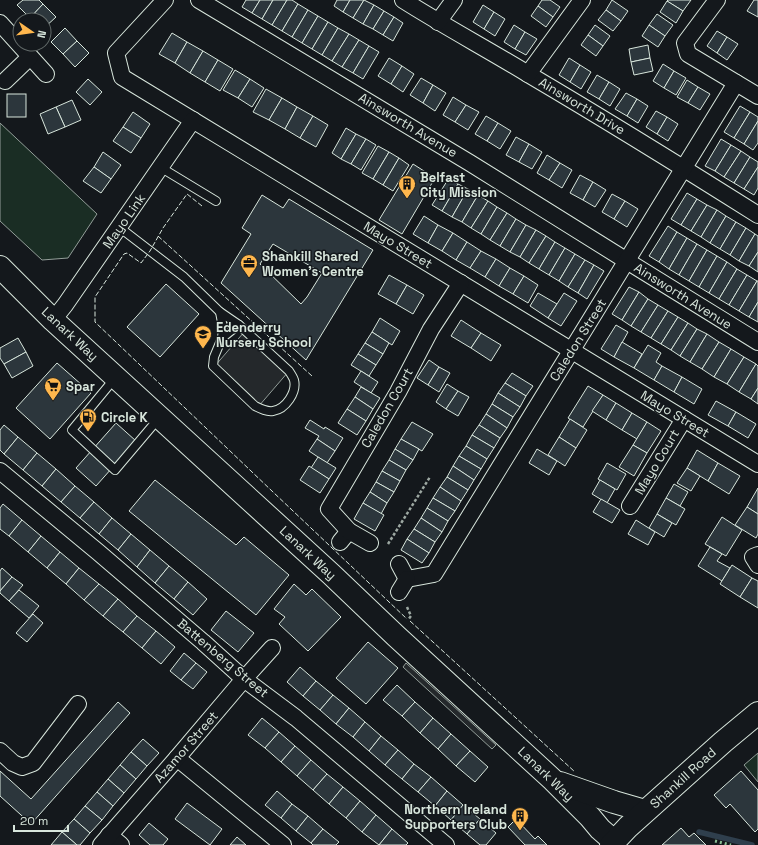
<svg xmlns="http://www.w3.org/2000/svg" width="758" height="845" viewBox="0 0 758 845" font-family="'Space Grotesk',sans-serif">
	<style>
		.green { fill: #1a2d24; stroke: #939e99 }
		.parking { fill: #24282b; stroke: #939e99 }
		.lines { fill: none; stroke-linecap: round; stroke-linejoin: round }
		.stream { stroke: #2f3f4d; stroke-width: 5.5 }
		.building { fill: #2c363c; stroke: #d8e6dc; fill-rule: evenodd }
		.lane-casing { stroke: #d8e6dc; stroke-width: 10 }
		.street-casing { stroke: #d8e6dc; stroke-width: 18 }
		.secondary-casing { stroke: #d8e6dc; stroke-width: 24 }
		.path { stroke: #9da8a2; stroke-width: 2.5; stroke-dasharray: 3 2; stroke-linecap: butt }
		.lane { stroke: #14181c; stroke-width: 8 }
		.street { stroke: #14181c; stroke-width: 16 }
		.secondary { stroke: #14181c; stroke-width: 22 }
		.hedge { stroke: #8ac095; stroke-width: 3; stroke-dasharray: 2 3; stroke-linecap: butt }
		.fence { stroke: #d8e6dc; stroke-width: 1; stroke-dasharray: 5 2; stroke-linecap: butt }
		.labels { text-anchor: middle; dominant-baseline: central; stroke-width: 3; stroke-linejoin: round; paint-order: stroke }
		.street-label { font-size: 13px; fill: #d8e6dc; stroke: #14181c }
		.poi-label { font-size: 13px; font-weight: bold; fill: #d8e6dc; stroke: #14181c; text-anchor: start }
	</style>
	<rect width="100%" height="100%" fill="#14181c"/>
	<g class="green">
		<path d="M0 123 97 214 68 258 42 260 0 221Z"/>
		<path d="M758 753V782L744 765Z"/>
	</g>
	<g class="parking">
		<path d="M245 331 289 371 258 407 214 367Z"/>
		<path d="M406 663 496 745 492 749 403 667Z"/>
	</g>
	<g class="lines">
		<path class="stream" d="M699 832 752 845"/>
	</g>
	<g class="building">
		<path d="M23 0H39L43 4 30 18 17 5Z"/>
		<path d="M246 0H260L252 13 242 7Z"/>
		<path d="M260 0H273L262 19 252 13Z"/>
		<path d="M273 0H287L272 25 262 19Z"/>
		<path d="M287 0H292L298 4 282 31 272 25Z"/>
		<path d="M337 0H350L343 12 334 6Z"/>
		<path d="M350 0H364L353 18 343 12Z"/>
		<path d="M364 0 374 5 363 24 353 18Z"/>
		<path d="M542 0H550L560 7 553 17 538 6Z"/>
		<path d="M612 0 628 11 621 21 606 10Z"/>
		<path d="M668 0H691L683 11 667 1Z"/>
		<path d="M754 0H758V17L747 11Z"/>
		<path d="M667 1 683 11 676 23 660 12Z"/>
		<path d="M43 4 56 17 44 28V20H32L30 18Z"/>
		<path d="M298 4 308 10 292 37 282 31Z"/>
		<path d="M374 5 384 11 373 29 363 24Z"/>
		<path d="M483 5 494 12 484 29 473 22Z"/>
		<path d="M538 6 553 17 546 27 531 16Z"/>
		<path d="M308 10 318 16 302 43 292 37Z"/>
		<path d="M606 10 621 21 613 31 598 20Z"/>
		<path d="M384 11 394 17 383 35 373 29Z"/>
		<path d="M494 12 505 19 495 36 484 29Z"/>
		<path d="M657 14 673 25 665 36 649 25Z"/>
		<path d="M318 16 328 22 312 49 302 43Z"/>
		<path d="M394 17 403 23 393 41 383 35Z"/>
		<path d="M328 22 338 28 322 55 312 49Z"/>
		<path d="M514 25 525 32 515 49 504 42Z"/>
		<path d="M595 25 610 36 603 46 588 35Z"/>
		<path d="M649 25 665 36 658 47 642 36Z"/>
		<path d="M65 28 77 41 63 54 51 42Z"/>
		<path d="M338 28 349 34 332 61 322 55Z"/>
		<path d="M717 31 727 37 717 53 707 46Z"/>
		<path d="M525 32 537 39 526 55 515 49Z"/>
		<path d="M172 33 187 42 175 63 159 54Z"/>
		<path d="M349 34 359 40 342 67 332 61Z"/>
		<path d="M588 35 603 46 596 56 581 45Z"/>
		<path d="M727 37 738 44 727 60 717 53Z"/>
		<path d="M359 40 369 46 353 73 342 67Z"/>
		<path d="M77 41 89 53 75 67 63 54Z"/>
		<path d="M187 42 203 51 190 73 175 63Z"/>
		<path d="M648 45 650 58 631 62 629 49Z"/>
		<path d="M369 46 379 52 363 79 353 73Z"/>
		<path d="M203 51 218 60 205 82 190 73Z"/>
		<path d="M389 58 402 66 391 84 378 76Z"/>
		<path d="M569 58 580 65 570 82 559 75Z"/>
		<path d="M650 58 653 71 634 75 631 62Z"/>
		<path d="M218 60 233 69 220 91 205 82Z"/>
		<path d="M663 64 674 71 664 88 653 81Z"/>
		<path d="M580 65 591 72 581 89 570 82Z"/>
		<path d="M402 66 414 74 403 92 391 84Z"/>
		<path d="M235 70 250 79 238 98 223 90Z"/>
		<path d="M674 71 686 78 676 95 664 88Z"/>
		<path d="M597 75 609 82 599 99 587 92Z"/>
		<path d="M421 78 433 85 423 103 410 95Z"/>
		<path d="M88 79 102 92 90 105 76 92Z"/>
		<path d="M250 79 264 88 252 107 238 98Z"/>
		<path d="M687 80 698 87 688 103 677 97Z"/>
		<path d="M609 82 620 89 610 106 599 99Z"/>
		<path d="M433 85 446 93 435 111 423 103Z"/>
		<path d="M698 87 710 94 700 110 688 103Z"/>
		<path d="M266 89 282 98 269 120 253 112Z"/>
		<path d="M626 93 637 99 627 116 615 109Z"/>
		<rect x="7" y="94" width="19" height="23"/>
		<path d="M453 97 466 105 455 122 443 115Z"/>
		<path d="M282 98 297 107 285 129 269 120Z"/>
		<path d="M637 99 648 106 638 123 627 116Z"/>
		<path d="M72 100 81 120 65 127 56 107Z"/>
		<path d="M466 105 479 112 468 130 455 122Z"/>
		<path d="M740 106 750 112 734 138 724 132Z"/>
		<path d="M56 107 65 127 48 134 40 114Z"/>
		<path d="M297 107 313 116 300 138 285 129Z"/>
		<path d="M656 111 667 117 657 134 646 127Z"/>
		<path d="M133 112 150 124 141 138 123 127Z"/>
		<path d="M750 112 758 117V121L744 144 734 138Z"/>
		<path d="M313 116 328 125 316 147 300 138Z"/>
		<path d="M486 116 498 123 487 141 475 134Z"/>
		<path d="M667 117 678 124 668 141 657 134Z"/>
		<path d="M758 121V143L753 150 744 144Z"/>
		<path d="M498 123 511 131 500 149 487 141Z"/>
		<path d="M123 127 141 138 131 153 113 141Z"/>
		<path d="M346 128 356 134 341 159 332 153Z"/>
		<path d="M356 134 366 139 351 164 341 159Z"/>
		<path d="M516 137 529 144 519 162 506 155Z"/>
		<path d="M366 139 376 145 361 170 351 164Z"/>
		<path d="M721 139 731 145 715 171 705 166Z"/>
		<path d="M529 144 542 152 532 169 519 162Z"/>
		<path d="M731 145 741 151 724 177 715 171Z"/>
		<path d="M378 146 389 152 373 179 362 173Z"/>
		<path d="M741 151 750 157 734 183 724 177Z"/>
		<path d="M103 152 121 165 111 179 94 167Z"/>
		<path d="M389 152 399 158 383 185 373 179Z"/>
		<path d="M547 155 560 163 549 180 537 173Z"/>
		<path d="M750 157 758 162V167L744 189 734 183Z"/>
		<path d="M399 158 409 165 393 191 383 185Z"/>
		<path d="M560 163 572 170 562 188 549 180Z"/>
		<path d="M413 164 435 178 402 234 379 220Z"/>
		<path d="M94 167 111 179 101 193 83 181Z"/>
		<path d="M758 167V188L754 195 744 189Z"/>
		<path d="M580 175 593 182 583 200 570 193Z"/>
		<path d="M449 178 458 184 442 211 432 205Z"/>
		<path d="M593 182 606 190 595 207 583 200Z"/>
		<path d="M458 184 468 189 452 217 442 211Z"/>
		<path d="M468 189 478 195 462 222 452 217Z"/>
		<path d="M687 193 697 199 681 225 671 219Z"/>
		<path d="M612 194 625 201 614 219 602 212Z"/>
		<path d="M262 195 283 208 289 199 373 250 306 360 221 283 251 234 242 228ZM273 244 322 273 307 297 301 304 260 264Z"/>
		<path d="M478 195 488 201 471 228 462 222Z"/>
		<path d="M697 199 707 205 691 231 681 225Z"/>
		<path d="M488 201 497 207 481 234 471 228Z"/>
		<path d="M625 201 638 209 627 227 614 219Z"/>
		<path d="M707 205 717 210 701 237 691 231Z"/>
		<path d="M497 207 507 213 490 240 481 234Z"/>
		<path d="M717 210 726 216 710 243 701 237Z"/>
		<path d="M507 213 516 219 500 246 490 240Z"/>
		<path d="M424 216 438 225 428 243 413 234Z"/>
		<path d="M726 216 736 222 720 249 710 243Z"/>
		<path d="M516 219 526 225 510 252 500 246Z"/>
		<path d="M736 222 746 228 730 255 720 249Z"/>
		<path d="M438 225 453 233 442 251 428 243Z"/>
		<path d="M526 225 536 230 520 257 510 252Z"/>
		<path d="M668 226 677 232 659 262 649 256Z"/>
		<path d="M746 228 755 234 739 261 730 255Z"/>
		<path d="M536 230 546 236 529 263 520 257Z"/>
		<path d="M677 232 687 238 669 269 659 262Z"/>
		<path d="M453 233 467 242 456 260 442 251Z"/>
		<path d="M755 234 758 236V252L749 266 739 261Z"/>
		<path d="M546 236 555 242 539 269 529 263Z"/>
		<path d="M687 238 697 244 679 275 669 269Z"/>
		<path d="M467 242 481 251 470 268 456 260Z"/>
		<path d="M555 242 565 248 549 275 539 269Z"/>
		<path d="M697 244 707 250 689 281 679 275Z"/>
		<path d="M565 248 575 254 559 281 549 275Z"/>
		<path d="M707 250 717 256 699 287 689 281Z"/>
		<path d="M481 251 496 259 485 277 470 268Z"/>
		<path d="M758 252V272L749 266Z"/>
		<path d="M575 254 585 260 568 287 559 281Z"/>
		<path d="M717 256 727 262 709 293 699 287Z"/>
		<path d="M496 259 510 268 499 286 485 277Z"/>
		<path d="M585 260 594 265 578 293 568 287Z"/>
		<path d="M727 262 737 269 719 299 709 293Z"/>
		<path d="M594 265 604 271 587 299 578 293Z"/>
		<path d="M510 268 524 276 513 294 499 286Z"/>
		<path d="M737 269 747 275 729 305 719 299Z"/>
		<path d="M389 275 407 285 396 304 378 294Z"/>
		<path d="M747 275 757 281 739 311 729 305Z"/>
		<path d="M524 276 538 285 528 303 513 294Z"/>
		<path d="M757 281H758V302L749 317 739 311Z"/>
		<path d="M166 284 199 314 160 357 127 327Z"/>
		<path d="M407 285 424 295 413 314 396 304Z"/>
		<path d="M629 287 639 292 622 320 612 314Z"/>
		<path d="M639 292 648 299 631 326 622 320Z"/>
		<path d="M538 293 557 304 548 318 530 306Z"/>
		<path d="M564 293 577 301 561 326 548 318Z"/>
		<path d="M648 299 658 305 641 332 631 326Z"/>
		<path d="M758 302V322L749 317Z"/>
		<path d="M658 305 668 311 651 338 641 332Z"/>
		<path d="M668 311 678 317 661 344 651 338Z"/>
		<path d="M678 317 688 323 671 350 661 344Z"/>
		<path d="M380 318 400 331 392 345 372 332Z"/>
		<path d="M461 320 481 333 471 348 451 336Z"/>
		<path d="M688 323 697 329 680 356 671 350Z"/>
		<path d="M616 325 628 332 614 357 601 349Z"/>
		<path d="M697 329 707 334 690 362 680 356Z"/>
		<path d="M372 332 389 343 383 354 365 343Z"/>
		<path d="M481 333 501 345 491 361 471 348Z"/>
		<path d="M707 334 719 342 702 369 690 362Z"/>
		<path d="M18 338 26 352 4 364 0 358V348Z"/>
		<path d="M622 342 642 354 634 368 614 357Z"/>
		<path d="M719 342 731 349 714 377 702 369Z"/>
		<path d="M365 343 383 354 376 365 358 354Z"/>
		<path d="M648 345 661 353 656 362 662 366 654 380 634 368Z"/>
		<path d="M731 349 744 357 727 384 714 377Z"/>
		<path d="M26 352 33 366 12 378 4 364Z"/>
		<path d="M358 354 376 365 369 376 351 365Z"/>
		<path d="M744 357 756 364 739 392 727 384Z"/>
		<path d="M429 360 439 367 428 385 417 378Z"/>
		<path d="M57 363 91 393 50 439 16 408Z"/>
		<path d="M756 364 758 366V388L751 399 739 392Z"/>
		<path d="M662 366 682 377 674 392 654 380Z"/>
		<path d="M439 367 450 373 439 392 428 385Z"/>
		<path d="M361 371 378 382 371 393 354 382Z"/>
		<path d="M512 373 533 386 526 396 505 383Z"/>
		<path d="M682 377 702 389 694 404 674 392Z"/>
		<path d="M505 383 526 396 520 407 498 393Z"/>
		<path d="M447 384 458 391 446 409 436 402Z"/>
		<path d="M588 386 603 395 583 427 568 418Z"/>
		<path d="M361 387 380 398 373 409 355 397Z"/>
		<path d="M758 388V404L751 399Z"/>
		<path d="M458 391 469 397 458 416 446 409Z"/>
		<path d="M498 393 520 407 513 417 492 404Z"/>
		<path d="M603 395 616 403 606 420 592 411Z"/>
		<path d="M355 397 373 409 366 421 347 409Z"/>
		<path d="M716 401 736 412 728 426 708 415Z"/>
		<path d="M616 403 632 413 622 430 606 420Z"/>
		<path d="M492 404 513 417 507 428 486 414Z"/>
		<path d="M347 409 366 421 357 435 338 423Z"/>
		<path d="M736 412 756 424 748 438 728 426Z"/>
		<path d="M632 413 647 422 637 439 622 430Z"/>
		<path d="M486 414 507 428 500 438 479 425Z"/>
		<path d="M570 419 587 430 576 448 559 437Z"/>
		<path d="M310 420 324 429 325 427 343 438 335 451 317 439 319 436 305 428Z"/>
		<path d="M412 422 433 434 422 451 401 439Z"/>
		<path d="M647 422 661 431 647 453 633 445Z"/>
		<path d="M116 423 136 441 96 486 76 468Z"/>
		<path d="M4 425 18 437 4 454 0 450V430Z"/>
		<path d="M479 425 500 438 494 448 472 435Z"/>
		<path d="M472 435 494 448 487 459 466 446Z"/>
		<path d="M18 437 37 453 23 470 4 454Z"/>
		<path d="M559 437 576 448 565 466 548 455Z"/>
		<path d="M317 439 335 451 327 463 309 451Z"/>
		<path d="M401 439 419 449 413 460 395 449Z"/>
		<path d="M633 445 647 453 634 476 619 467Z"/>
		<path d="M466 446 487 459 481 469 459 456Z"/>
		<path d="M395 449 413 460 406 470 389 460Z"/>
		<path d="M537 449 557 461 549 475 529 463Z"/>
		<path d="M697 450 718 463 708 481 687 468Z"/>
		<path d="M37 453 56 469 42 486 23 470Z"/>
		<path d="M459 456 481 469 474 480 453 466Z"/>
		<path d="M318 457 336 468 329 479 311 468Z"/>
		<path d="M389 460 406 470 400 481 382 471Z"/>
		<path d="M607 463 626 474 617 490 598 479Z"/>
		<path d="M718 463 740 476 729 494 708 481Z"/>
		<path d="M309 466 329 479 320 493 300 480Z"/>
		<path d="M453 466 474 480 468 490 447 477Z"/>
		<path d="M687 468 700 476 691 491 677 483Z"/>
		<path d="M56 469 75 486 61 502 42 486Z"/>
		<path d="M382 471 400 481 394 492 376 482Z"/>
		<path d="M447 477 468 490 461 501 440 487Z"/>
		<path d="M155 480 236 545 244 537 289 575 256 615 129 511Z"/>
		<path d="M600 480 615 489 607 503 592 494Z"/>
		<path d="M376 482 394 492 387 503 370 492Z"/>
		<path d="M674 484 688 492 680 506 666 498Z"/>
		<path d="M75 486 94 502 80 518 61 502Z"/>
		<path d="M440 487 461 501 455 511 433 498Z"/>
		<path d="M758 488V514L747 507Z"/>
		<path d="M370 492 387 503 381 514 363 503Z"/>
		<path d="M433 498 455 511 448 521 427 508Z"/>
		<path d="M666 498 685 509 676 525 657 514Z"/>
		<path d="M601 499 620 510 612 523 593 512Z"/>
		<path d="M94 502 112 518 99 534 80 518Z"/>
		<path d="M363 503 384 515 375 531 354 519Z"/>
		<path d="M3 504 22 520 9 536 0 529V508Z"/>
		<path d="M747 507 758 514V534L756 538 735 525Z"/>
		<path d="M427 508 448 521 442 532 421 518Z"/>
		<path d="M657 514 672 523 664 537 649 528Z"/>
		<path d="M722 517 742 530 726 556 705 544Z"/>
		<path d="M112 518 131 534 118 550 99 534Z"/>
		<path d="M421 518 442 532 435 542 414 529Z"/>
		<path d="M22 520 41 536 28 552 9 536Z"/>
		<path d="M636 520 655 532 648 545 628 534Z"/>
		<path d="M414 529 435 542 429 553 407 539Z"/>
		<path d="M131 534 150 550 137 567 118 550Z"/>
		<path d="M41 536 60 552 47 568 28 552Z"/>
		<path d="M407 539 429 553 422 563 401 550Z"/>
		<path d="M710 547 722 554 717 561 730 568 722 581 698 566Z"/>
		<path d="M150 550 169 566 155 583 137 567Z"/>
		<path d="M60 552 79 568 66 584 47 568Z"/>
		<path d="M732 565 752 578 740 597 720 584Z"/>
		<path d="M169 566 188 582 174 599 155 583Z"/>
		<path d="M2 568 12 577 0 591V571Z"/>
		<path d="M79 568 99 584 84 600 66 584Z"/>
		<path d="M12 577 23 585 9 601 0 593V591Z"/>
		<path d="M752 578 758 581V608L740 597Z"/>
		<path d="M188 582 207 599 193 615 174 599Z"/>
		<path d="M99 584 118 599 103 616 84 600Z"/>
		<path d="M294 584 306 595 312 589 341 617 308 651 279 624 285 617 274 609Z"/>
		<path d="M19 590 39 606 29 618 9 601Z"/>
		<path d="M118 599 137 616 123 632 103 616Z"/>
		<path d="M226 611 254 633 238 652 211 630Z"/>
		<path d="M33 614 43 623 27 642 16 633Z"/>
		<path d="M137 616 156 631 142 648 123 632Z"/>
		<path d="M156 631 175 647 161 664 142 648Z"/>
		<path d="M368 642 398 668 366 704 336 678Z"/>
		<path d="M184 653 196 663 181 680 170 671Z"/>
		<path d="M196 663 207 672 193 689 181 680Z"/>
		<path d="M300 667 316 681 303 696 287 682Z"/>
		<path d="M316 681 333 695 320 710 303 696Z"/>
		<path d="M397 685 415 702 402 716 383 700Z"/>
		<path d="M333 695 349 708 336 724 320 710Z"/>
		<path d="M118 702 130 713 31 824 0 796V771L31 799Z"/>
		<path d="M415 702 433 718 420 733 402 716Z"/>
		<path d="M349 708 365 722 353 737 336 724Z"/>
		<path d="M262 718 279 732 265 748 248 735Z"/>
		<path d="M433 718 451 734 438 749 420 733Z"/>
		<path d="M365 722 381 736 369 751 353 737Z"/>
		<path d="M279 732 295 746 281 762 265 748Z"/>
		<path d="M451 734 470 751 456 766 438 749Z"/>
		<path d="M381 736 398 750 385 765 369 751Z"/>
		<path d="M143 739 159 753 147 766 131 752Z"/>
		<path d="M295 746 311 760 297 776 281 762Z"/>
		<path d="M398 750 414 764 402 779 385 765Z"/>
		<path d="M470 751 488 767 475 782 456 766Z"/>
		<path d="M131 752 147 766 136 779 120 765Z"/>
		<path d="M311 760 327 774 313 790 297 776Z"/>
		<path d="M414 764 431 777 418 792 402 779Z"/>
		<path d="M120 765 136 779 124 793 108 779Z"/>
		<path d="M741 771 758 790V829L755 832 730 804 726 808 714 795Z"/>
		<path d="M327 774 343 787 329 804 313 790Z"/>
		<path d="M431 777 447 791 435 806 418 792Z"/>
		<path d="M108 779 124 793 113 806 97 792Z"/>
		<path d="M343 787 360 801 346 818 329 804Z"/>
		<path d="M277 791 292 804 281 818 265 805Z"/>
		<path d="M447 791 463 805 451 820 435 806Z"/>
		<path d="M97 792 113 806 102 820 85 806Z"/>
		<path d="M360 801 376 815 362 832 346 818Z"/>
		<path d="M187 803 222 829 210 845 175 819Z"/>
		<path d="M292 804 308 816 296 831 281 818Z"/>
		<path d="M463 805 480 819 467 834 451 820Z"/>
		<path d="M85 806 102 820 90 833 74 819Z"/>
		<path d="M376 815 392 829 379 845 362 832Z"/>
		<path d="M308 816 323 829 311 843 296 831Z"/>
		<path d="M74 819 90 833 80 845H77L62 832Z"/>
		<path d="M480 819 496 833 486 845H480L467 834Z"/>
		<path d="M516 819 535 839 538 836 547 845H525L508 827Z"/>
		<path d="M149 823 168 839 163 845H150L139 835Z"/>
		<path d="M681 828 689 837 694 833 706 845H662Z"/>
		<path d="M323 829 339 842 336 845H313L311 843Z"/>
		<path d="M392 829 408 843 406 845H379Z"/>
		<path d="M62 832 77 845H51Z"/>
		<path d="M237 837 246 845H230Z"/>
	</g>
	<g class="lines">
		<g class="lane-casing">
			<g id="lane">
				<path d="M160 167 216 201"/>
				<path d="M119 227 184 277 220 312"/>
				<path d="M220 312 239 325 289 371C291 374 293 377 294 380 297 392 286 409 273 411 267 412 261 409 255 406L213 366 214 357 222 338 223 328Z"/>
				<path d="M222 338 232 330 239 325"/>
				<path d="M115 378 72 430 115 470 159 418"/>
			</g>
		</g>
		<g class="street-casing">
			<g id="street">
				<path d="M165 0 116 53 122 77 758 464"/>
				<path d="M199 0 470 163 627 261 758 342"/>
				<path d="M403 0C444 26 487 49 528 74 606 120 682 167 758 215"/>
				<path d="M717 0 685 43 688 54 758 96"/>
				<path d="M438 22 454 0"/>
				<path d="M0 23 46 74"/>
				<path d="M528 74 582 0"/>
				<path d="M5 81 30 57"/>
				<path d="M53 320 65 305 193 120"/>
				<path d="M0 471 98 552 203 642 244 679 296 718 446 845"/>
				<path d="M630 506 684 419"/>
				<path d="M340 542 349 531"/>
				<path d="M370 543 349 531 329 509 398 392 431 329 461 283"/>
				<path d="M758 555 753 557 758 565"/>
				<path d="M399 564 407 579 434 574 736 83"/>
				<path d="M399 592 407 579"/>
				<path d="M0 751 13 763 22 767 33 763 78 704"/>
				<path d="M177 758 283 845"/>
				<path d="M109 835 121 845"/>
				<path d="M101 845 177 758 244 679 272 648"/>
			</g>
		</g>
		<g class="secondary-casing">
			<g id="secondary">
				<path d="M0 267 53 320 331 574 396 636 553 780 590 817 600 829 615 842"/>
				<path d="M560 783 614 802 645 811"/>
				<path d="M611 845 628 827 723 742 758 713"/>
			</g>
		</g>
		<g class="path">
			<path d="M388 544 430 477"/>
			<path d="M407 607 411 616 408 620"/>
		</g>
		<use href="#lane" class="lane"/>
		<use href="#street" class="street"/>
		<use href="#secondary" class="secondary"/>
		<path class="hedge" d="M715 841 731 845"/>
		<g class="fence">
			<path d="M202 206 187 194 163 228 150 251 141 263 127 253 124 254 95 297V322L273 492 407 619"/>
			<path d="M158 236 312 376"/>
			<path d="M410 621 575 772"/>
		</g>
	</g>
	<defs>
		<g id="building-pin" transform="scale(0.9)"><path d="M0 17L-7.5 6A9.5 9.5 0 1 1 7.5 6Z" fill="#ffb74d" stroke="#14181c"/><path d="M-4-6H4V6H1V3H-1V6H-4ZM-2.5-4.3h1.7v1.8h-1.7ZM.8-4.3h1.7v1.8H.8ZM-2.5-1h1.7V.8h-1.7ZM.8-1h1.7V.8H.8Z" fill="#111"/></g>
		<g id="office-pin" transform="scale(0.9)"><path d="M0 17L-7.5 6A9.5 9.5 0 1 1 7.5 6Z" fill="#ffb74d" stroke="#14181c"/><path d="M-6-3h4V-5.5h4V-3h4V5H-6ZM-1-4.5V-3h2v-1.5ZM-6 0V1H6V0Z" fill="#111"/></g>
		<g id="school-pin" transform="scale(0.9)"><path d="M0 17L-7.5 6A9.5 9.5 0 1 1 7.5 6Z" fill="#ffb74d" stroke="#14181c"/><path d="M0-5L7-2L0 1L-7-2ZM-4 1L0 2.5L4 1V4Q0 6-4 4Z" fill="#111"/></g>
		<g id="supermarket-pin" transform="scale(0.9)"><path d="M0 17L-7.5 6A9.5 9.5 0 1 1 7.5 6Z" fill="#ffb74d" stroke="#14181c"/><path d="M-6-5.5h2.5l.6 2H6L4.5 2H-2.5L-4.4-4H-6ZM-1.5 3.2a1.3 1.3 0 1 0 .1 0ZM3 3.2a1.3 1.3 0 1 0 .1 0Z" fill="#111"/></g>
		<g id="fuel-pin" transform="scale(0.9)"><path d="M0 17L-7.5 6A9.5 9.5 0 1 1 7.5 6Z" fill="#ffb74d" stroke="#14181c"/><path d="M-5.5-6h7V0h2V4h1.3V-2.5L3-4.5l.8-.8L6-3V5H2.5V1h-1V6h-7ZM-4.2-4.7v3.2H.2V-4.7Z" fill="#111"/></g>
	</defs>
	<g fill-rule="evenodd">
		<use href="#building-pin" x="407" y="184"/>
		<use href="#office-pin" x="249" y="263"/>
		<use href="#school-pin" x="203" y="334"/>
		<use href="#supermarket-pin" x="53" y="386"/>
		<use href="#fuel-pin" x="88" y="417"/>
		<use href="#building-pin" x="520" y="816"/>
	</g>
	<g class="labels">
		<g class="street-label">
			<text transform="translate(582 106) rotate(31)">Ainsworth Drive</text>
			<text transform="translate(408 125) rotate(31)">Ainsworth Avenue</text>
			<text transform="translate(124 221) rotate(-55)">Mayo Link</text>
			<text transform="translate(398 245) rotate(31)">Mayo Street</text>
			<text transform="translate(683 296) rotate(32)">Ainsworth Avenue</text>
			<text transform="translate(70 334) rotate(43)">Lanark Way</text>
			<text transform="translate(578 340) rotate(-58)">Caledon Street</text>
			<text transform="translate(387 408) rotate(-60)">Caledon Court</text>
			<text transform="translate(675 414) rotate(31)">Mayo Street</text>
			<text transform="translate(657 462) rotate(-59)">Mayo Court</text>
			<text transform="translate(308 553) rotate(43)">Lanark Way</text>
			<text transform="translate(223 658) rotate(40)">Battenberg Street</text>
			<text transform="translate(186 747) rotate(-49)">Azamor Street</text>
			<text transform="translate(546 774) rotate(44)">Lanark Way</text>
			<text transform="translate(683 778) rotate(-42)">Shankill Road</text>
		</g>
		<g class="poi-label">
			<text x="420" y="177">Belfast<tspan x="420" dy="15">City Mission</tspan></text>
			<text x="262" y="256">Shankill Shared<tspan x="262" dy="15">Women's Centre</tspan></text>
			<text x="216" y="327">Edenderry<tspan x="216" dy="15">Nursery School</tspan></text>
			<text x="66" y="386">Spar</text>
			<text x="101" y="417">Circle K</text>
			<text x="507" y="809" text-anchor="end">Northern Ireland<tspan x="507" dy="15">Supporters Club</tspan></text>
		</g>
	</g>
	<g transform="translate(32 32) rotate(103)"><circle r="19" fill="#14181c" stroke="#626a69"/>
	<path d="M0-3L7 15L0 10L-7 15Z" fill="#ffb74d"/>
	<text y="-6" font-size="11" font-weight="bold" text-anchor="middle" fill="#d8e6dc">N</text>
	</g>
	<path d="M14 825v6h54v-6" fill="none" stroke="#d8e6dc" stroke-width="2"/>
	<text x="20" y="825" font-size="12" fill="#d8e6dc" stroke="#14181c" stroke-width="3" paint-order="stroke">20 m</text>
</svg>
